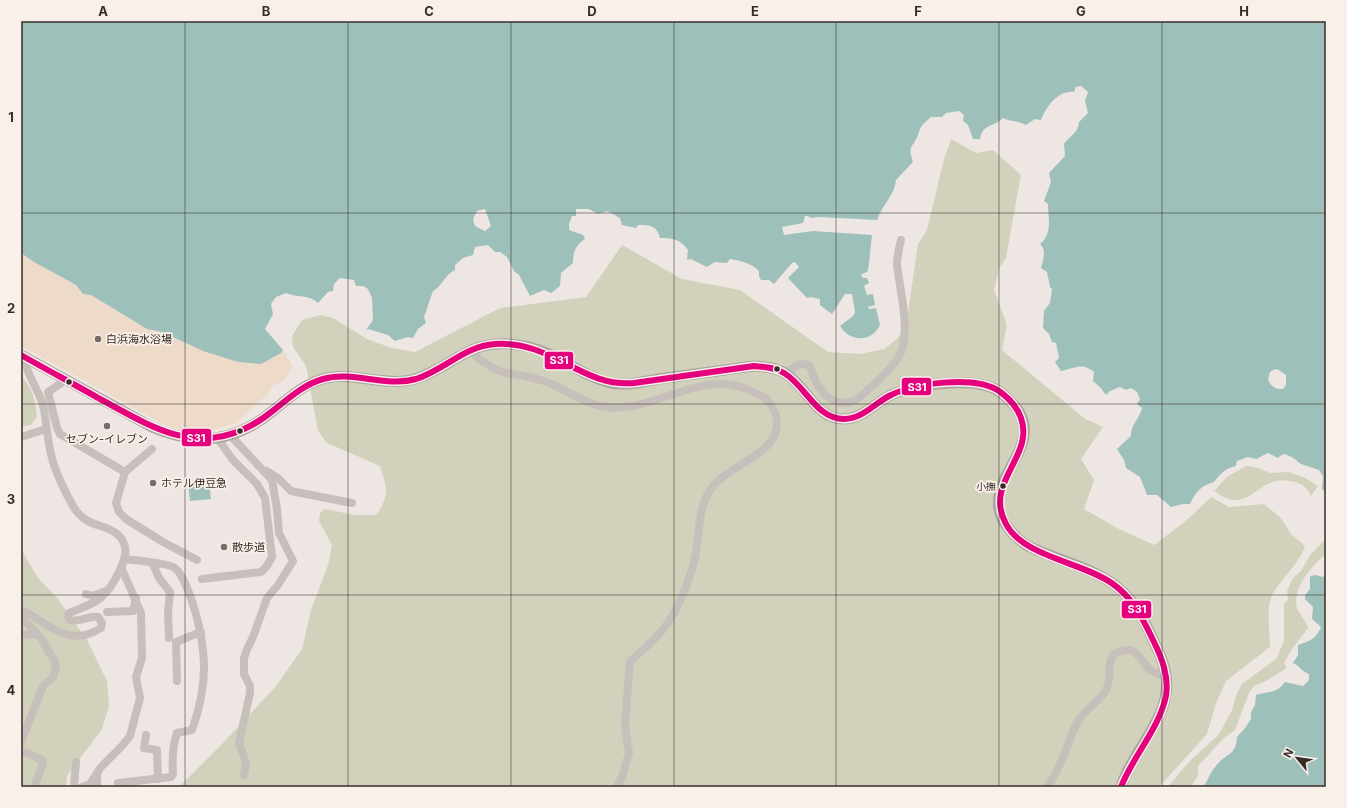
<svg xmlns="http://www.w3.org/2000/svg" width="1347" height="808" viewBox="0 0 1347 808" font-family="Inter,'Noto Sans JP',sans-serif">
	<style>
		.green { fill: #d2d2bc }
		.sand { fill: #eedac9 }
		.water { fill: #9ec0bb; fill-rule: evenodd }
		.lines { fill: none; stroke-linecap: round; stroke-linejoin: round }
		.minor { stroke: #c7bfbb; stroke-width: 8 }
		.highway { stroke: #ada5a1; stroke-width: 11 }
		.bus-1-casing { stroke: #faf0ea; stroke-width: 9 }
		.bus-1 { stroke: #e5007d; stroke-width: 6 }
		.grid { fill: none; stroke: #382b29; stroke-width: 1; stroke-opacity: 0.55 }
		.poi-dot { fill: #786c6a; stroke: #faf0ea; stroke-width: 1.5 }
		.bus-dot { fill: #382b29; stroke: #faf0ea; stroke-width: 1.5 }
		.labels { text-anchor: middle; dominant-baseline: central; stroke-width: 3.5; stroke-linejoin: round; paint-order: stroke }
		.bus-label { font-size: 10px; fill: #382b29; stroke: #faf0ea; text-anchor: end }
		.poi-label { font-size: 11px; fill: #382b29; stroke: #faf0ea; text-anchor: start }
		.line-badge { stroke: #faf0ea; stroke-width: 1.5 }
		.badge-label { font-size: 11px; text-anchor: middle; font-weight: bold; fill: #fff }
		.neatline { fill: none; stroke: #382b29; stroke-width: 1.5 }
		.grid-label { font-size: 13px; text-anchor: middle; font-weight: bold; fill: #382b29 }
	</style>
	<rect width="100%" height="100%" fill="#eee6e2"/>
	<g class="green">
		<path d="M951 139 976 153 993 150 1021 175 1006 258 999 269 994 290 1007 325 1002 350 1084 418 1103 427 1081 459 1094 480 1084 509 1117 528 1154 545 1187 520 1211 497 1229 507 1264 504 1281 518 1291 534 1305 546C1299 566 1275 583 1270 601 1267 613 1270 634 1270 647L1226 681 1216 703 1207 734 1159 787H179L224 742 276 686 302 649 311 610 328 565 332 545 319 521 320 513 325 509 355 515H376C390 496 387 488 380 466L327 443 318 431 306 366 293 347 292 336 302 320 321 315 333 318 367 339 392 348 415 352 500 308 586 297 622 245 682 279 740 290 828 352 860 354 884 349 897 339 904 328 908 313 918 244 927 230 944 159Z"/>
		<path d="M21 376C33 388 35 401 37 417L31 425 24 426 21 424Z"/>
		<path d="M1246 466 1259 468 1271 473 1288 472 1305 478 1318 486 1311 496C1306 486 1301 483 1290 481 1262 476 1256 501 1233 500 1228 500 1219 494 1214 491L1227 477Z"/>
		<path d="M1326 539V554C1312 566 1292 587 1297 608 1299 613 1306 621 1308 628L1292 649 1284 663 1287 668 1266 681 1254 686 1249 693 1235 730 1223 739 1198 766V775L1191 787H1168L1187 764 1219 734 1232 710 1237 693 1242 684 1277 658 1284 640V603L1288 600 1287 591 1293 578 1301 571 1311 554Z"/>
		<path d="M21 549 38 578 58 599 87 640 107 681 109 706 102 729 67 776 66 787H21Z"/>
	</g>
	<path class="sand" d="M21 253 34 262 76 285 83 294 91 295 147 329 162 332 189 345 238 362 261 364 281 353 283 350 293 367 283 381 272 386 269 393 236 423 209 431 196 432 183 431 163 424 21 346Z"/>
	<g class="water">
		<path d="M21 21H1326V492L1322 489 1323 476 1319 470 1301 464 1292 457 1284 454 1280 456 1278 458 1268 453 1256 459 1248 457 1237 461 1236 466C1226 468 1220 474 1214 482 1201 486 1196 491 1190 504H1183L1171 507 1157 495H1147L1140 477 1126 468 1124 460 1117 449 1131 436C1130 426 1140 418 1142 408L1137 404 1140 399 1137 392 1131 388 1126 390 1120 387 1110 391 1106 395 1100 387 1093 381 1094 372C1082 362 1076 368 1061 371L1055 362 1059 358 1056 343 1052 342 1049 334 1043 328 1044 311 1050 303 1052 289 1050 287 1047 272 1041 268C1043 260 1047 250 1040 244 1053 233 1048 220 1048 204L1044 201 1051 182 1049 173 1065 156 1064 144C1069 136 1078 134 1079 122L1088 113 1085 101 1088 92 1081 86 1076 87 1074 92C1058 90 1046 107 1041 120L1035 119 1026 125C1016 120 1011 122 1003 118 993 128 983 123 980 139H973L968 125 963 121 964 115 959 111 946 113 942 117H931C922 125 922 124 918 135 913 148 907 145 913 162L896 180C895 195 882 205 877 220L820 217 811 218 808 216H805L803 223 782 227 784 235 813 231 872 235 868 271 861 275 863 278H867L869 283 864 286 867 295 873 294 875 305 868 307 869 309 876 308 880 325C871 343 850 342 840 326L853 316 855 312 852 294H845L832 314 820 305V299L811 297 807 298 788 278 799 267 795 262 792 263 774 284 769 280H761L759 276V271C751 263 741 261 730 259L727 263 715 262 707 267 691 259 687 260 688 250C680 239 673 238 660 238 657 226 651 225 638 225L636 228 622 225 620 218 607 211 598 214 589 209H576V216H572L569 224V230L583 235 585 239C576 245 573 251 573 263L561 273 560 286 551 293 544 290 530 296 519 275 514 271 507 257 500 252H495L488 245 475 247 473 255 463 258 455 265V270C444 275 443 286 433 291L424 317 426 323 418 329 413 338 408 337 395 341 388 335 368 329 366 330 373 320 372 298 368 289 363 286H356L354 280 340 278 334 284 333 291 328 292 318 303C308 294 298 298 286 293L276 297 271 304 273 314 265 329 283 350 281 353 261 364 238 362 203 351 162 332 147 329 91 295 83 294 76 285 34 262 21 253ZM485 209 491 226 485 231 475 226 473 219 477 211ZM1275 369 1279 370 1286 375V385L1283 389C1275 389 1271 387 1268 379L1270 372Z"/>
		<path d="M209 482 211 499 190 501 188 484Z"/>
		<path d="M1316 575 1323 577 1326 575V787H1203C1208 781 1210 772 1216 766 1225 753 1236 757 1237 737L1245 728 1251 719V712L1255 705 1256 695C1268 691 1277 694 1285 682L1303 686 1309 680V674C1302 672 1300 666 1293 663L1298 655V645C1310 641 1316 639 1321 627L1312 619 1313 607 1305 599V595L1310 589V576Z"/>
	</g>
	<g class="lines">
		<g class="minor">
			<path d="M468 350C478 358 488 367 500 371 515 376 532 376 547 382 566 390 585 404 606 407 655 414 706 364 755 393 760 395 765 397 768 401 776 411 780 421 775 434 767 455 730 467 714 485 697 504 700 534 695 558 690 579 678 611 664 628 655 640 641 651 630 662L625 726 629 753 622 777 617 787"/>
			<path d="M785 373 800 364 809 365C813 372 814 381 819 387 829 404 848 408 862 395 875 384 889 371 898 358 913 336 899 288 897 264 897 256 899 248 901 240"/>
			<path d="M64 378 60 384 48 392 57 428 60 434 125 472"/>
			<path d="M230 435 272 480 277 509 279 533 293 561 278 585 267 598 253 637 247 649 244 658V674L250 686V693L239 743 246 763 244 775"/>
			<path d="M21 437 46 429"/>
			<path d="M152 449 125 472 116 503 119 512 126 519 163 542 197 560"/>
			<path d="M267 471 278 478 291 491 352 503"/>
			<path d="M153 564 159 578 170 592 168 613 169 638"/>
			<path d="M202 579 261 572 267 566 272 557 265 498 257 484 233 460 218 439"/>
			<path d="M86 594 93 596 106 591"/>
			<path d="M21 612 24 611C50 625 70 648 101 628L102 623 98 617C88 615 81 623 70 620L68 616 69 613C98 602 106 599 120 570 123 563 127 554 125 547 120 524 92 529 80 515 74 510 71 502 67 495 61 483 55 471 52 458 47 441 47 422 43 405 38 388 26 375 25 357"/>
			<path d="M107 612 133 611 136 598"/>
			<path d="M21 617 41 638 55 662 56 667 53 677 43 686 21 742"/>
			<path d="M21 634 32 635 36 632"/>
			<path d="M177 681 176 642 201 632"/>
			<path d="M146 735 144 748 157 750 158 779"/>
			<path d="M21 752 30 754 42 760 43 763 34 787"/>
			<path d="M118 783 171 777 173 774C172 760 172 747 177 733L192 730C209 683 207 647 192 601 188 590 183 575 175 568 169 563 133 560 124 559"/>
			<path d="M74 787 76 762"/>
			<path d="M82 787 90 784 101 767 122 746 130 736 140 698 136 677 142 658 141 613 121 567"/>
			<path d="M97 787V774"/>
			<path d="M1047 787C1053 778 1059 768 1063 757 1069 744 1072 730 1080 718 1088 707 1102 700 1107 688 1113 673 1101 650 1130 650L1137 654 1150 670 1167 678"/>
		</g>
		<path class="highway" d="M21 355 152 427C198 447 236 442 274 410 290 397 305 383 326 378 355 372 386 387 415 379 453 367 465 341 510 344 523 345 535 348 547 353 569 362 587 378 611 383 626 386 643 382 658 379 690 375 722 370 754 366 765 367 776 367 786 374 806 386 817 420 844 419 862 419 874 404 889 396 912 384 969 378 993 388 1004 393 1011 401 1018 410 1049 457 954 491 1026 545 1057 561 1096 567 1122 591 1137 605 1146 624 1154 642 1165 663 1171 683 1163 706 1153 735 1130 758 1121 787"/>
		<g class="bus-1-casing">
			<path id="bus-1" d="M21 355C47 370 74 384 100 399 147 424 190 454 244 429 273 417 292 388 323 379 353 370 385 388 416 379 444 370 465 346 495 344 552 340 582 388 634 383L754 366C764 367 775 367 784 373 806 386 816 419 844 419 862 419 874 404 889 396 914 383 974 375 999 391 1009 398 1017 407 1021 418 1035 457 983 482 1006 524 1023 557 1083 562 1113 584 1133 598 1143 619 1153 640 1162 658 1169 676 1166 696 1159 729 1133 756 1121 787"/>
		</g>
		<use href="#bus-1" class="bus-1"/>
	</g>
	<path class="grid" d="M185 21V787M348 21V787M511 21V787M674 21V787M836 21V787M999 21V787M1162 21V787M21 213H1326M21 404H1326M21 595H1326"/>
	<g class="poi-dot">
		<circle cx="98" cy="339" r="4"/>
		<circle cx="107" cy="426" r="4"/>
		<circle cx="153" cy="483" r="4"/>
		<circle cx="224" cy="547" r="4"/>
	</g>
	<g class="bus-dot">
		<circle cx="777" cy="369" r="3.5"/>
		<circle cx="69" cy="382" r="3.5"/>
		<circle cx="240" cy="431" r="3.5"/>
		<circle cx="1003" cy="486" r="3.5"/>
	</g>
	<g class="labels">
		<g class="bus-label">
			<text x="996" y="486">小撫</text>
		</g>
		<g class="poi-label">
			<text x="106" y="339">白浜海水浴場</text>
			<text x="107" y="439" text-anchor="middle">セブン-イレブン</text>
			<text x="161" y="483">ホテル伊豆急</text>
			<text x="232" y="547">散歩道</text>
		</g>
	</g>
	<g class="line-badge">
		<rect x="544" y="351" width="30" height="19" rx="4" fill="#e5007d"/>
		<rect x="901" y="377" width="31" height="19" rx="4" fill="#e5007d"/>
		<rect x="181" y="428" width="31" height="19" rx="4" fill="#e5007d"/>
		<rect x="1121" y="600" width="31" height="19" rx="4" fill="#e5007d"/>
	</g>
	<g class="badge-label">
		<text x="559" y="364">S31</text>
		<text x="917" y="391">S31</text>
		<text x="196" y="442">S31</text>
		<text x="1137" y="613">S31</text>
	</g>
	<rect width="1347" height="808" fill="none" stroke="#faf0ea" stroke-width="44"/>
	<g transform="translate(1297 758) rotate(299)" stroke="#faf0ea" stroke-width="3" paint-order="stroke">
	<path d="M0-3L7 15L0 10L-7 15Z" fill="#382b29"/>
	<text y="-6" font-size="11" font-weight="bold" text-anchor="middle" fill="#382b29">N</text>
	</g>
	<rect x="22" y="22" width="1303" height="764" class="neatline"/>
	<g class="grid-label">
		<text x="103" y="16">A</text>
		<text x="266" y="16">B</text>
		<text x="429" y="16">C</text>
		<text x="592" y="16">D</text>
		<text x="755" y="16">E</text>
		<text x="918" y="16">F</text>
		<text x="1081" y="16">G</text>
		<text x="1244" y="16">H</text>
		<text x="11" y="122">1</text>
		<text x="11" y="313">2</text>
		<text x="11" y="504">3</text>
		<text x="11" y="695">4</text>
	</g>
</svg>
